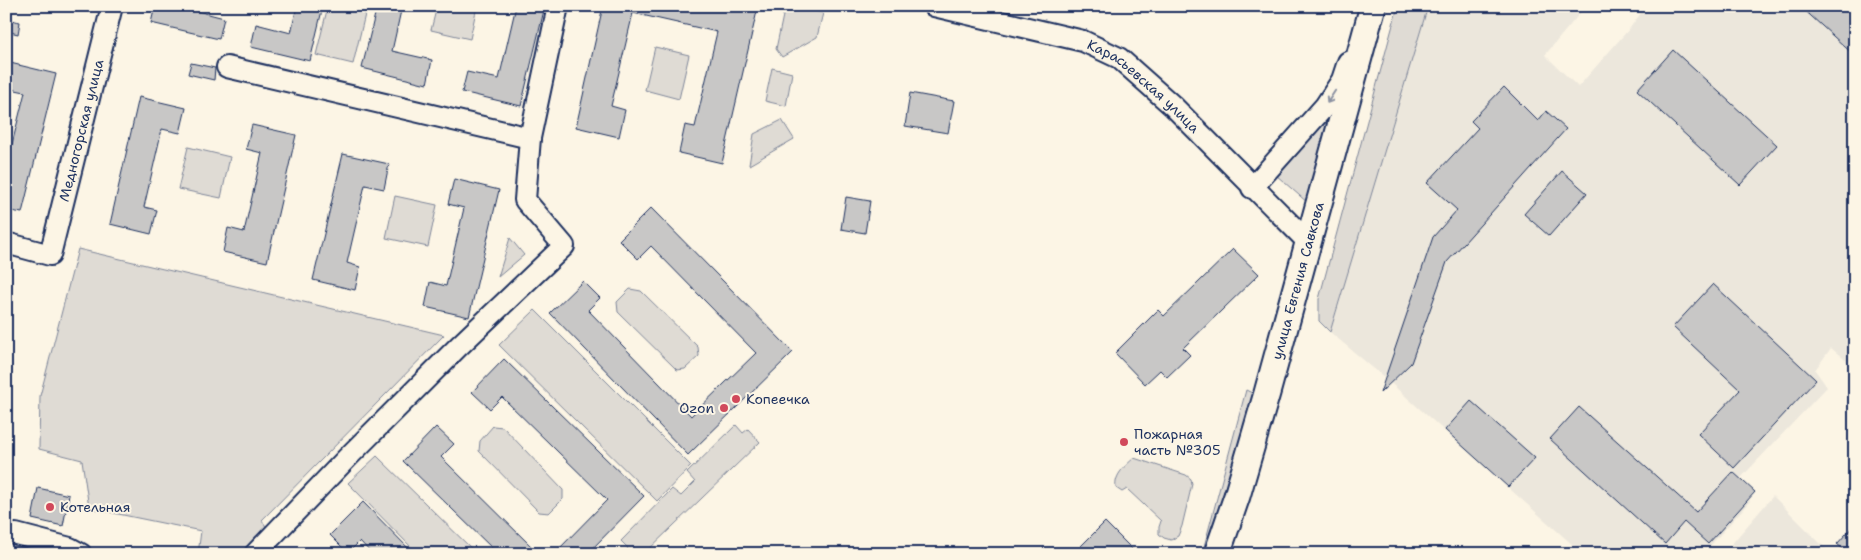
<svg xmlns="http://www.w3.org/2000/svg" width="1861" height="560" viewBox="0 0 1861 560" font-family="'Shantell Sans',sans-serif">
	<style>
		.built { fill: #ece7dc }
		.green { fill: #dfdbd4; stroke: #7d8599 }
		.building { fill: #c8c7c6; stroke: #1b2f5e }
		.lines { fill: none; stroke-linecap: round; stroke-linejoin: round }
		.minor-casing { stroke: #1b2f5e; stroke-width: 24 }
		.major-casing { stroke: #1b2f5e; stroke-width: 29 }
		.minor { stroke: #fcf5e5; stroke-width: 20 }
		.major { stroke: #fcf5e5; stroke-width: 25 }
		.oneway { stroke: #8c92a2 }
		.poi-dot { fill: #d1495b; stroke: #fcf5e5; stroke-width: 2 }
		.labels { text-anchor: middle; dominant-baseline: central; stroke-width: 4; stroke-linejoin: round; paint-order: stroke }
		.street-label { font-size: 14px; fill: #1b2f5e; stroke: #fcf5e5 }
		.poi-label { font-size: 14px; fill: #1b2f5e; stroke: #fcf5e5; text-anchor: start }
	</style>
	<rect width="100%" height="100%" fill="#fcf5e5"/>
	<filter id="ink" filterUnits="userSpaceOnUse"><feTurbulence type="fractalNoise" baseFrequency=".02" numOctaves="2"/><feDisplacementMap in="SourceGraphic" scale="10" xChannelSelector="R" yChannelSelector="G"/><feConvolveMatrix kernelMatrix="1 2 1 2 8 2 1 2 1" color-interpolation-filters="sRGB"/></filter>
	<g filter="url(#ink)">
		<g class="built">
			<path d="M1428 6H1586L1545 55 1578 87 1630 28 1646 6H1855V368L1831 348 1815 370 1827 387 1736 483 1750 501 1703 554H1583L1385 378 1330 332Z"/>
			<path d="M1773 496 1831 554H1723Z"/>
		</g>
		<g class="green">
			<path d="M328 6H367L353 64 316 55Z"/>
			<path d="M437 6H477L470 39 431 30Z"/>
			<path d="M785 6 823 13 817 37 782 57 776 49Z"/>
			<path d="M1398 6H1428L1330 332 1319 321V299Z"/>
			<path d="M655 47 689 55 679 99 645 90Z"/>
			<path d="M772 68 792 73 786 106 765 101Z"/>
			<path d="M1337 104 1308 203 1276 175Z"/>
			<path d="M782 120 794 139 749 165 754 134Z"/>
			<path d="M188 147 230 157 221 198 178 189Z"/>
			<path d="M395 196 437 205 428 247 386 238Z"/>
			<path d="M510 238 524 255 498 277Z"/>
			<path d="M78 249 444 335 262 520 268 530 240 554H198L201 531 89 508 82 460 39 449 40 396Z"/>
			<path d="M630 289 641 291 698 347 699 356 685 369 677 370 618 312 617 302Z"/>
			<path d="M535 310 691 466 657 501 499 345Z"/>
			<path d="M1246 390 1256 395 1209 554H1202Z"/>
			<path d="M736 425 743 433 748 429 760 442 644 554H622L628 548 621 541 672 489 681 496 695 482 687 473Z"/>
			<path d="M493 426 503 427 563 490V499L549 513 539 512 479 451 480 441Z"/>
			<path d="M377 456 477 554H418L348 483Z"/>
			<path d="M1134 458 1186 475 1191 479 1192 484 1182 526 1178 536 1171 540 1164 538 1159 534V527L1161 521 1127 489 1122 492 1116 488C1114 475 1125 466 1134 458Z"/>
		</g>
		<g class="building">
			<path d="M155 6H178L224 18 219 39 151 23Z"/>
			<path d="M297 6H323L310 61 251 47 256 24 291 33Z"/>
			<path d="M377 6H402L392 51 432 60 427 84 362 68Z"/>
			<path d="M516 6H545L521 106 462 92 467 72 499 79Z"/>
			<path d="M603 6H735L757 11 722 163 679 153 685 125 695 127 717 32 633 13 611 106 625 110 619 137 576 127Z"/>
			<path d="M1800 6H1855V56Z"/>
			<path d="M6 19 20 22 18 34 6 31Z"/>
			<path d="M1673 50 1777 145 1740 185 1637 90Z"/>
			<path d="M6 62 56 74 22 213 6 210V168L25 92 6 88Z"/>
			<path d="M191 63 215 68 214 80 188 74Z"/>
			<path d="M1504 87 1538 121 1546 111 1566 129 1447 262 1411 363 1380 393 1433 237 1457 210 1427 183 1478 128 1471 121Z"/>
			<path d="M910 93 954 101 948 133 905 126Z"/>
			<path d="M139 97 186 108 180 133 162 129 144 207 157 210 151 234 110 224Z"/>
			<path d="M252 125 296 135 267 262 223 252 228 228 244 232 262 153 246 149Z"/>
			<path d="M343 154 389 164 384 189 365 185 347 263 360 267 355 290 313 280Z"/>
			<path d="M1562 171 1587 193 1549 236 1524 214Z"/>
			<path d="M454 179 499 190 469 317 425 307 430 282 446 286 464 208 448 204Z"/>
			<path d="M846 197 870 201 865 233 841 229Z"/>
			<path d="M651 208 793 352 688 455 550 313 583 281 600 298 588 310 691 416 756 353 651 246 638 259 619 240Z"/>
			<path d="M1233 249 1259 274 1183 348 1190 355 1167 377 1160 370 1145 384 1115 353 1158 310 1164 316Z"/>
			<path d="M1713 284 1816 380 1734 468 1698 434 1740 390 1673 327Z"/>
			<path d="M504 359 644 496 587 554H554L607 500 502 397 490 409 472 392Z"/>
			<path d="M1471 401 1535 458 1508 487 1445 430Z"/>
			<path d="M1579 407 1696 512 1733 472 1755 492 1708 544 1684 522 1665 544 1550 439Z"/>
			<path d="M436 427 454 444 441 457 539 554H498L403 461Z"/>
			<path d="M38 488 69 495 63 526 32 519Z"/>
			<path d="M363 502 414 554H372L360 541 348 553 330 535Z"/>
			<path d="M1105 522 1137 554H1073Z"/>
			<path d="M1855 524V554H1849L1837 544Z"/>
		</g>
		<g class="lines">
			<g class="minor-casing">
				<g id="minor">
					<path id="s1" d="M934 6 1083 41 1119 58 1173 106 1309 243"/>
					<path d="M227 67 530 138"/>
					<path d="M1252 188 1325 106 1342 80 1348 62"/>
					<path id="s2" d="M6 243 50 255 112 6"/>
					<path d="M16 534 70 548 81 554"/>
					<path d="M255 554 349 456 459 346 564 246 525 200 530 138 558 6"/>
				</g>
			</g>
			<g class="major-casing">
				<g id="major">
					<path id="s3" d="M1217 554 1237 496 1267 393 1373 6"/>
				</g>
			</g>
			<use href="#minor" class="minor"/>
			<use href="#major" class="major"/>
		</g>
		<defs><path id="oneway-shaft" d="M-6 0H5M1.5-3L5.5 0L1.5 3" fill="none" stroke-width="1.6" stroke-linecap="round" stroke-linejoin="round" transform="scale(1.25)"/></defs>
		<use class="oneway" href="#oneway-shaft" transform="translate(1331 97) rotate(123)"/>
	</g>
	<g class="poi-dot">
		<circle cx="736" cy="399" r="5"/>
		<circle cx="724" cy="408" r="5"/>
		<circle cx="1124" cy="442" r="5"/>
		<circle cx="50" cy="507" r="5"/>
	</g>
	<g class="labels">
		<g class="street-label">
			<text stroke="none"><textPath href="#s1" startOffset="229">Карасьевская улица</textPath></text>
			<text stroke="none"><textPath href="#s2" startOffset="174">Медногорская улица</textPath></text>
			<text stroke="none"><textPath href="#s3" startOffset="285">улица Евгения Савкова</textPath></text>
		</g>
		<g class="poi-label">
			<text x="746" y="399">Копеечка</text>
			<text x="714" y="408" text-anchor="end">Ozon</text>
			<text x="1134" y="434">Пожарная<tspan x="1134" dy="16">часть №305</tspan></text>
			<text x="60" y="507">Котельная</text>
		</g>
	</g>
	<rect width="1861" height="560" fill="none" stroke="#fcf5e5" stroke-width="25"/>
	<rect x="12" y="12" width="1836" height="535" fill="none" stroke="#1b2f5e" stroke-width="2" filter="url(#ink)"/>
</svg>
